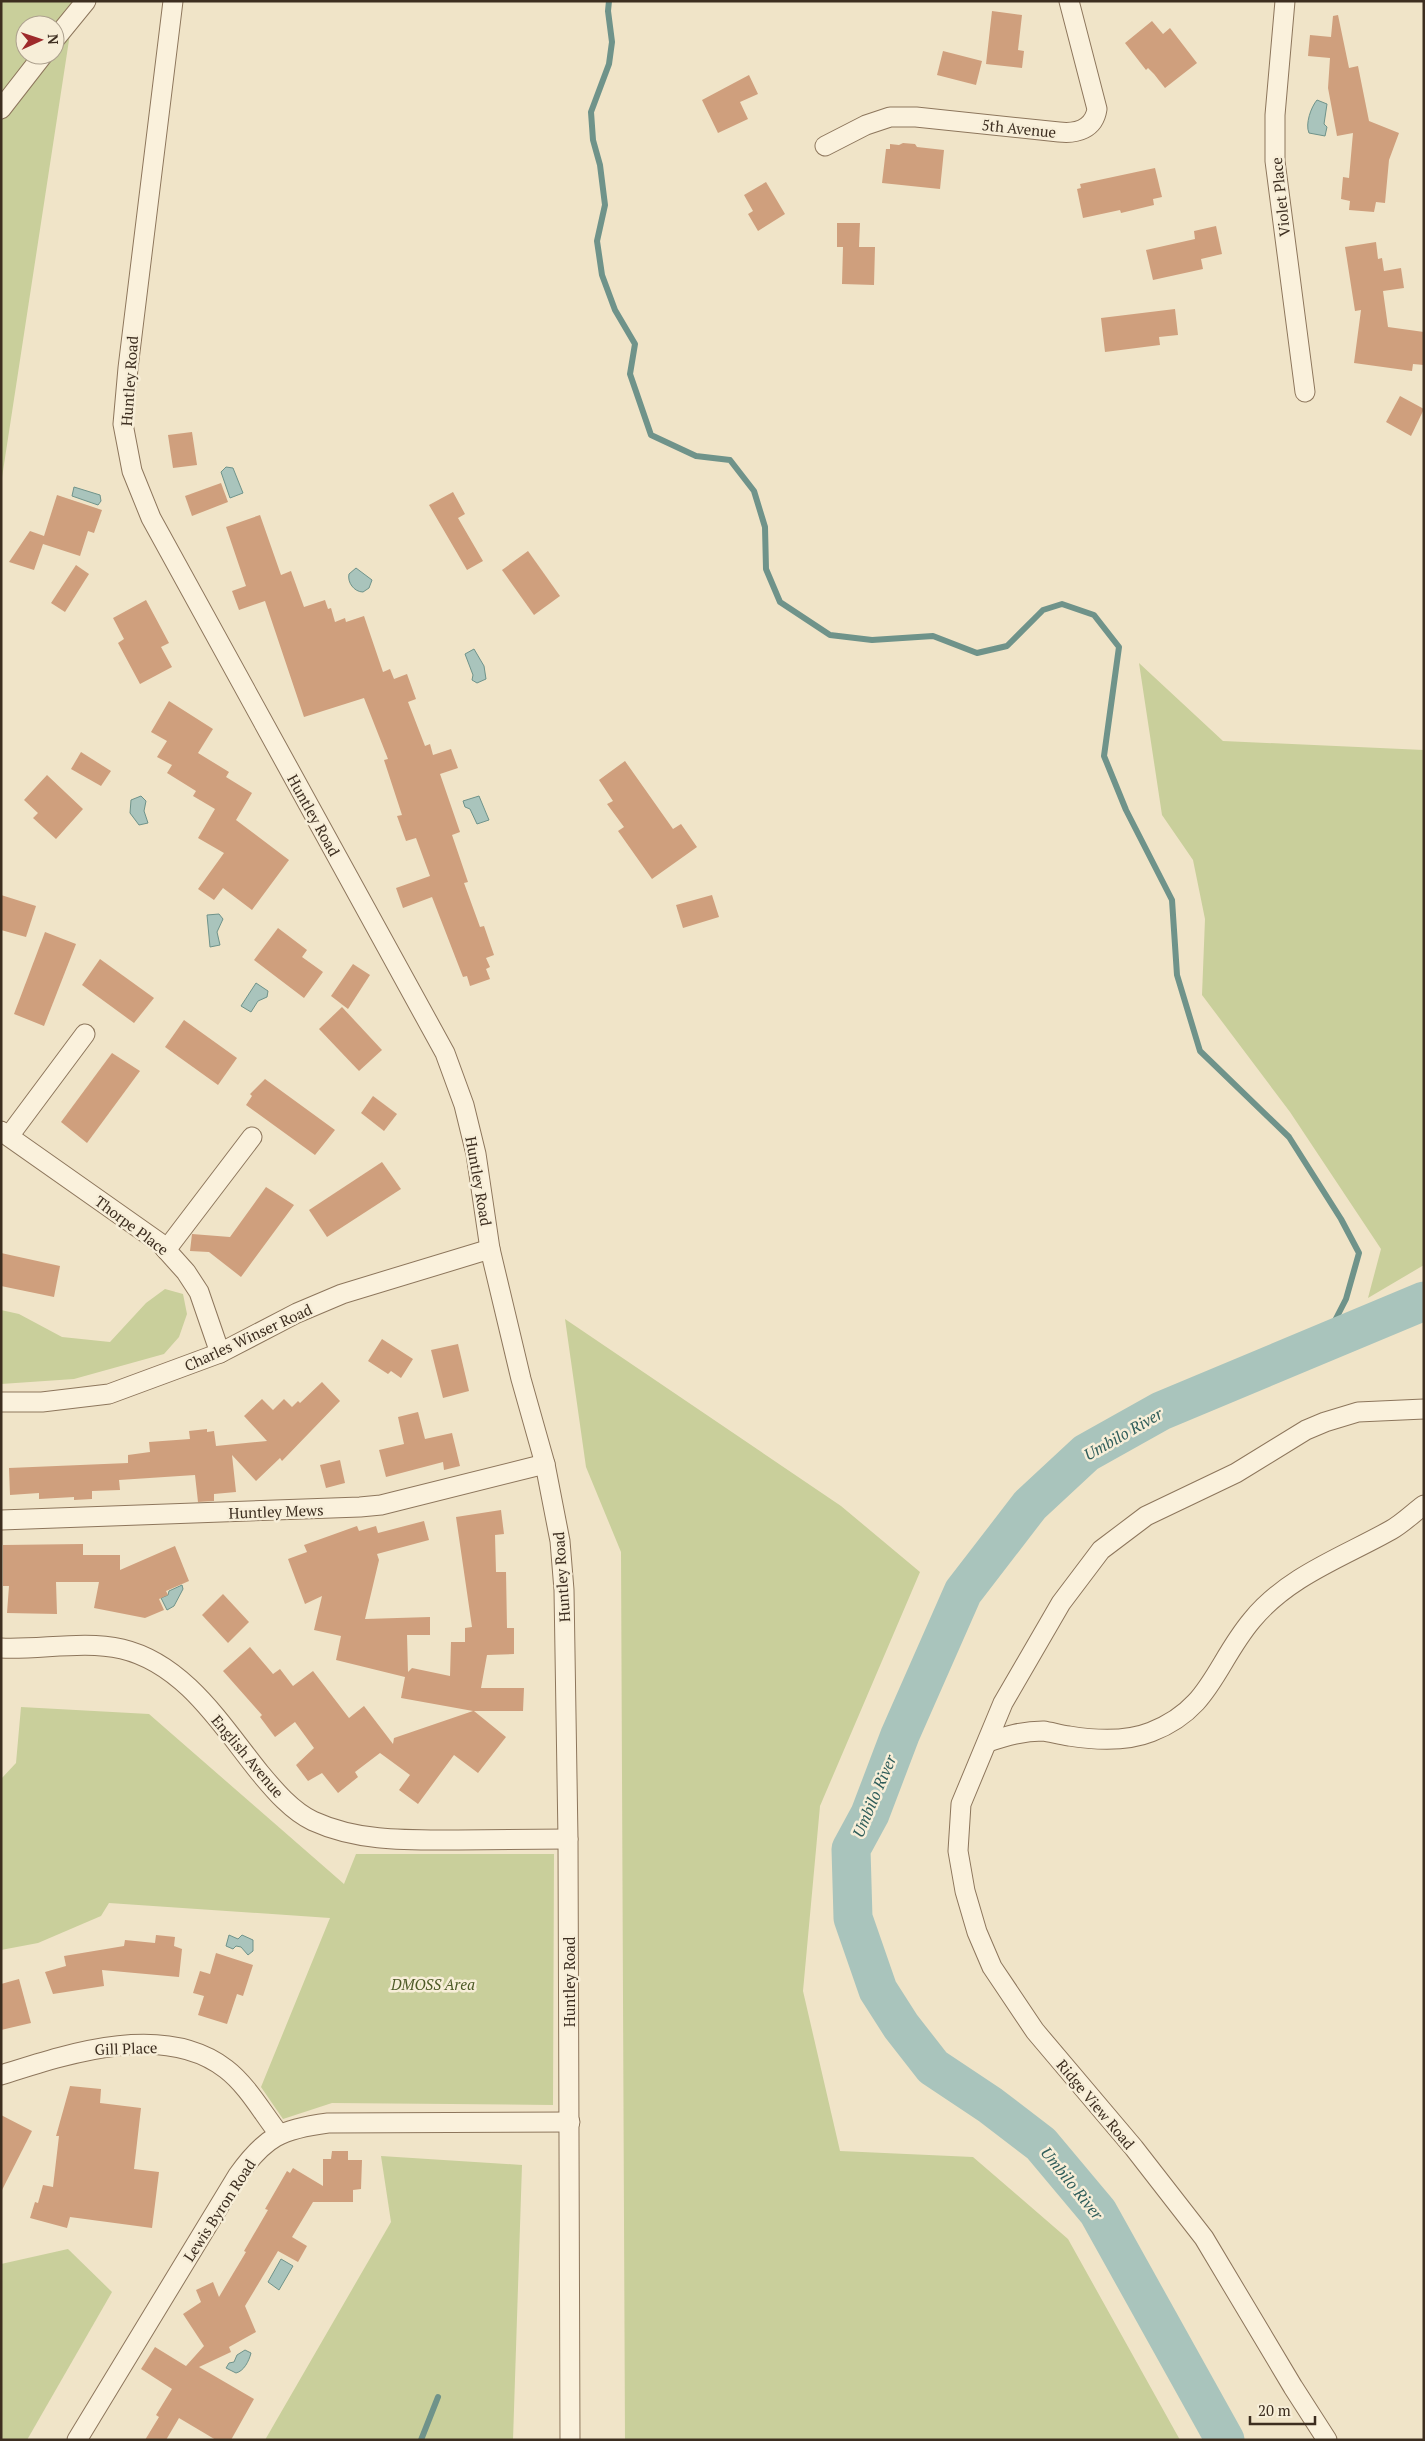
<svg xmlns="http://www.w3.org/2000/svg" width="1425" height="2441" viewBox="0 0 1425 2441" font-family="'PT Serif',serif">
	<style>
		.green { fill: #c9cf9b; fill-rule: evenodd }
		.water { fill: #a9c4bc; stroke: #6f938a }
		.lines { fill: none; stroke-linecap: round; stroke-linejoin: round }
		.stream { stroke: #6f938a; stroke-width: 6 }
		.river { stroke: #a9c4bc; stroke-width: 39 }
		.building { fill: #cf9f7d }
		.street-casing { stroke: #8d765c; stroke-width: 21 }
		.street { stroke: #faf1dc; stroke-width: 19 }
		.labels { text-anchor: middle; dominant-baseline: central; stroke-width: 5; stroke-linejoin: round; paint-order: stroke }
		.street-label { font-size: 15px; fill: #3d2e20; stroke: #f7eed8 }
		.park-label { font-size: 15px; font-style: italic; fill: #4d5a26; stroke: #f7eed8 }
		.water-label { font-size: 16px; font-style: italic; fill: #2f5d5a; stroke: #f7eed8 }
	</style>
	<rect width="100%" height="100%" fill="#f0e4c8"/>
	<g class="green">
		<path d="M1 1H75L1 484ZM25 25H55V55H25Z"/>
		<path d="M1139 663 1223 741 1424 750V1265L1368 1298 1381 1249 1290 1112 1202 995 1205 919 1193 860 1162 815Z"/>
		<path d="M165 1289 183 1294 187 1314 179 1337 164 1354 74 1379 1 1384V1310L19 1314 62 1337 110 1342 146 1303Z"/>
		<path d="M565 1319 841 1506 920 1572 820 1806 803 1991 840 2151 973 2157 1068 2239 1180 2440H625L621 1552 586 1467Z"/>
		<path d="M21 1707 149 1714 344 1884 356 1854H554L553 2105 332 2103 283 2119 261 2087 330 1918 109 1903 101 1916 38 1943 1 1950V1779L16 1763Z"/>
		<path d="M381 2156 522 2165 513 2440H265L391 2222Z"/>
		<path d="M68 2249 112 2292 27 2440H1V2264Z"/>
	</g>
	<g class="water">
		<path d="M1317 100 1327 104 1324 124 1327 127 1325 136 1309 133C1305 124 1311 107 1317 100Z"/>
		<path d="M226 467 233 468 243 493 230 498 221 472Z"/>
		<path d="M74 487 100 495 101 501 98 505 72 496Z"/>
		<path d="M356 568 372 580 369 588 363 592C354 592 347 582 349 574Z"/>
		<path d="M474 649 484 666 486 679 477 683 472 680 473 675 465 654Z"/>
		<path d="M141 796 146 801 144 811 148 823 139 825 130 813 131 800Z"/>
		<path d="M479 796 489 820 477 824 470 809 465 807 463 801Z"/>
		<path d="M219 914 223 919 217 932 220 945 210 947 207 915Z"/>
		<path d="M256 983 268 991 267 997 258 1001 251 1012 241 1006Z"/>
		<path d="M182 1585 183 1589 174 1606 167 1610 161 1598 168 1595 169 1591Z"/>
		<path d="M229 1935 238 1939 242 1935 253 1940V1951L248 1955 241 1947 236 1946 233 1949 226 1946Z"/>
		<path d="M281 2259 293 2266 279 2290 268 2282Z"/>
		<path d="M245 2350 251 2353C249 2361 244 2371 236 2373L226 2368 229 2363 234 2362 237 2355Z"/>
	</g>
	<g class="lines">
		<g class="stream">
			<path d="M609 1 608 11 612 42 609 64 591 112 593 140 600 165 605 205 597 241 602 275 615 310 635 344 630 374 651 435 696 456 730 460 754 491 765 527 766 569 780 602 830 635 872 640 933 636 977 653 1007 646 1043 610 1062 604 1094 615 1119 647 1104 756 1126 810 1172 900 1177 975 1200 1051 1289 1137 1341 1219 1359 1253 1346 1299 1324 1342"/>
			<path d="M421 2440 438 2397"/>
		</g>
		<path class="river" d="M1225 2440 1098 2212 1041 2144 990 2105 933 2067 901 2026 878 1990 853 1918 851 1849 870 1814 900 1735 963 1592 1030 1505 1086 1453 1161 1411 1424 1301"/>
	</g>
	<g class="building">
		<path d="M992 11 1022 15 1018 50 1024 51 1022 68 986 64Z"/>
		<path d="M1338 15 1349 68 1358 66 1369 121 1399 133 1389 160 1385 203 1376 202 1374 212 1349 210 1350 201 1341 199 1343 177 1349 178 1353 133 1337 136 1328 88 1330 58 1308 56 1310 35 1331 37 1333 16Z"/>
		<path d="M1152 21 1163 34 1170 28 1197 63 1165 88 1154 74 1148 68 1146 70 1125 43Z"/>
		<path d="M943 51 982 61 976 85 937 75Z"/>
		<path d="M749 75 758 94 740 102 748 119 718 133 702 100Z"/>
		<path d="M903 143 915 144 917 147 944 150 940 189 882 183 886 149H890V144L899 145Z"/>
		<path d="M1155 168 1162 197 1153 199 1154 205 1121 213 1120 210 1083 218 1077 189 1081 188 1080 184Z"/>
		<path d="M766 182 785 214 758 231 748 214 753 211 744 195Z"/>
		<path d="M837 223H860L859 247H875L874 285 842 284 843 247H837Z"/>
		<path d="M1216 226 1222 254 1201 259 1203 269 1153 280 1146 250 1195 239 1194 231Z"/>
		<path d="M1376 242 1378 259 1382 258 1384 271 1401 268 1404 288 1383 291 1388 327 1424 332V365L1413 364 1412 371 1354 363 1361 310 1355 311 1345 247Z"/>
		<path d="M1175 309 1178 335 1159 337 1160 345 1105 352 1101 318Z"/>
		<path d="M1400 396 1424 409 1411 436 1386 422Z"/>
		<path d="M192 432 197 465 173 468 168 435Z"/>
		<path d="M221 483 228 502 192 516 185 496Z"/>
		<path d="M453 492 465 514 458 518 483 561 467 570 429 505Z"/>
		<path d="M57 495 102 510 94 533 88 531 80 556 43 544 34 570 9 562 30 531 44 536Z"/>
		<path d="M260 515 281 575 291 571 304 607 325 600 328 609 331 608 335 622 345 618 346 622 364 616 383 672 390 669 394 679 407 674 416 699 408 702 425 746 430 744 433 755 451 749 458 768 440 774 460 832 452 835 468 882 464 883 480 927 484 926 494 955 486 958 490 967 486 969 490 979 470 986 467 976 463 977 432 897 403 908 396 888 430 876 416 838 406 841 397 816 402 815 384 760 388 759 364 698 304 717 265 601 239 610 232 591 246 586 226 527Z"/>
		<path d="M528 551 560 596 534 615 502 570Z"/>
		<path d="M76 565 89 574 65 612 51 603Z"/>
		<path d="M146 600 169 643 161 647 172 667 140 684 118 643 124 639 113 618Z"/>
		<path d="M169 701 213 729 198 753 229 772 226 777 252 793 236 820 289 860 252 910 223 888 214 900 198 889 224 853 198 838 215 809 193 796 196 791 167 773 172 765 157 757 167 741 151 732Z"/>
		<path d="M81 752 111 771 101 786 71 769Z"/>
		<path d="M625 761 673 829 681 824 697 847 652 879 618 831 624 827 607 804 613 801 599 780Z"/>
		<path d="M47 775 83 809 56 839 33 818 38 813 24 800Z"/>
		<path d="M1 895 36 906 26 937 1 930Z"/>
		<path d="M712 895 719 917 683 928 676 905Z"/>
		<path d="M278 928 307 950 302 957 323 972 304 998 254 960Z"/>
		<path d="M45 932 76 944 44 1026 14 1014Z"/>
		<path d="M100 959 154 998 134 1023 82 985Z"/>
		<path d="M353 964 370 975 348 1009 331 996Z"/>
		<path d="M342 1007 382 1050 359 1071 319 1029Z"/>
		<path d="M184 1020 237 1058 218 1085 165 1047Z"/>
		<path d="M112 1053 140 1071 87 1143 61 1122Z"/>
		<path d="M265 1079 335 1130 315 1155 246 1105 252 1096 250 1094Z"/>
		<path d="M373 1096 397 1114 384 1131 361 1113Z"/>
		<path d="M382 1162 401 1189 327 1237 309 1210Z"/>
		<path d="M266 1187 294 1205 241 1277 209 1252 190 1251 192 1234 230 1237Z"/>
		<path d="M1 1253 60 1266 54 1297 1 1286Z"/>
		<path d="M382 1339 413 1359 401 1378 391 1371 388 1374 368 1361Z"/>
		<path d="M458 1344 469 1391 443 1398 431 1350Z"/>
		<path d="M322 1382 340 1401 282 1461 280 1458 256 1481 232 1455 236 1492 214 1494V1501L198 1502 195 1475 119 1480 120 1490 92 1491V1499L74 1500V1497L39 1499V1493L10 1495 9 1468 128 1463V1455L150 1452 149 1442 190 1439 189 1431 207 1429V1432L214 1431 216 1446 267 1441 244 1416 262 1399 273 1410 284 1399 292 1407 298 1401 300 1403Z"/>
		<path d="M418 1412 425 1439 452 1433 460 1466 444 1470 443 1462 386 1477 379 1450 404 1444 398 1417Z"/>
		<path d="M340 1460 345 1483 326 1488 320 1465Z"/>
		<path d="M501 1510 504 1534 495 1535 496 1572H506L507 1628H514V1654L487 1655 481 1688H524L523 1711H474L506 1737 478 1773 454 1755 418 1804 399 1790 410 1775 380 1753 355 1772 358 1777 338 1793 322 1773 308 1781 296 1765 314 1748 295 1722 275 1737 260 1717 262 1715 223 1671 250 1647 273 1674 280 1669 293 1686 313 1671 349 1718 364 1706 393 1744 394 1738 473 1711 401 1698 405 1677 336 1660 341 1636 314 1630 322 1596 305 1604 288 1559 307 1552 304 1545 357 1526 359 1531 376 1526 378 1533 424 1521 429 1540 377 1554 379 1560 365 1619 430 1617V1635H407L408 1672 412 1668 450 1676 451 1642H465V1628L472 1627 456 1517Z"/>
		<path d="M83 1544V1555H120V1570L175 1546 189 1581 166 1591 168 1595 159 1599 164 1610 145 1618 94 1608 99 1582H56L57 1614 7 1613 9 1586H3V1545Z"/>
		<path d="M223 1594 249 1622 228 1643 202 1615Z"/>
		<path d="M156 1935 175 1937 174 1946 182 1949 179 1977 102 1970 104 1986 53 1994 45 1972 66 1966 64 1956 124 1946 125 1940 155 1943Z"/>
		<path d="M216 1953 253 1965 243 1996 237 1994 227 2024 198 2015 204 1996 193 1993 200 1971 210 1974Z"/>
		<path d="M19 1979 31 2023 1 2030V1984Z"/>
		<path d="M70 2086 101 2089 100 2103 141 2108 134 2169 159 2172 152 2228 70 2217 67 2228 30 2218 35 2202 38 2203 43 2185 53 2187 59 2136H56Z"/>
		<path d="M1 2115 32 2131 1 2192Z"/>
		<path d="M332 2151H348V2160H362L361 2189 353 2190V2202H313L292 2237 307 2246 298 2262 278 2251 245 2306 256 2332 229 2347 231 2352 199 2367 254 2399 231 2440H216L179 2418 166 2440H145L159 2417 156 2415 172 2389 141 2369 155 2347 186 2366 204 2346 183 2314 201 2302 196 2290 213 2282 219 2297 246 2252 244 2251 268 2210 265 2209 287 2171 290 2173 293 2168 323 2186V2159H331Z"/>
	</g>
	<g class="lines">
		<g class="street-casing">
			<g id="street">
				<path d="M173 1 128 368 123 424 132 471 151 518 445 1053 464 1105 476 1154 490 1249 521 1379 545 1464 560 1541 564 1590 568 1839 570 2440"/>
				<path d="M1285 1 1275 115V161L1305 392"/>
				<path d="M55 39 86 1"/>
				<path d="M1 109 43 55"/>
				<path d="M825 146 866 125 890 117H916L1059 132C1077 134 1094 129 1097 109L1069 1"/>
				<path d="M1 1131 160 1243 186 1272 199 1292 220 1353"/>
				<path d="M9 1136 85 1034"/>
				<path d="M166 1250 252 1137"/>
				<path d="M1 1402H42L109 1394 220 1353 297 1313 342 1294 490 1249"/>
				<path d="M1 1520 360 1507 381 1505 545 1464"/>
				<path d="M1 1648C41 1650 83 1640 122 1649 185 1664 222 1726 260 1773 275 1791 292 1811 313 1821 359 1842 408 1840 458 1840 494 1840 531 1839 568 1839"/>
				<path d="M988 1742C1006 1736 1023 1731 1043 1731 1051 1732 1060 1735 1069 1736 1094 1740 1126 1742 1151 1732 1211 1709 1215 1664 1252 1620 1288 1576 1343 1557 1391 1530 1402 1524 1413 1513 1424 1505"/>
				<path d="M1 2075C67 2054 164 2021 226 2069 247 2085 262 2112 279 2134"/>
				<path d="M77 2440 238 2175C265 2137 281 2129 328 2123L570 2122"/>
				<path d="M1327 2440 1293 2387 1204 2238 1134 2148 1035 2031 992 1967 977 1932 965 1891 958 1851 961 1804 1003 1703 1061 1603 1101 1550 1146 1516 1236 1473 1306 1430 1325 1422 1358 1412 1424 1409"/>
			</g>
		</g>
		<use href="#street" class="street"/>
	</g>
	<g class="labels">
		<g class="street-label">
			<text transform="translate(1019 128) rotate(6)">5th Avenue</text>
			<text transform="translate(1280 197) rotate(-96)">Violet Place</text>
			<text transform="translate(129 381) rotate(-86)">Huntley Road</text>
			<text transform="translate(314 815) rotate(61)">Huntley Road</text>
			<text transform="translate(479 1181) rotate(80)">Huntley Road</text>
			<text transform="translate(132 1225) rotate(37)">Thorpe Place</text>
			<text transform="translate(248 1337) rotate(-25)">Charles Winser Road</text>
			<text transform="translate(276 1511) rotate(-2)">Huntley Mews</text>
			<text transform="translate(561 1577) rotate(-94)">Huntley Road</text>
			<text transform="translate(248 1756) rotate(50)">English Avenue</text>
			<text transform="translate(569 1982) rotate(-90)">Huntley Road</text>
			<text transform="translate(126 2048) rotate(-2)">Gill Place</text>
			<text transform="translate(1096 2104) rotate(50)">Ridge View Road</text>
			<text transform="translate(219 2210) rotate(-57)">Lewis Byron Road</text>
		</g>
		<g class="park-label">
			<text x="433" y="1984">DMOSS Area</text>
		</g>
		<g class="water-label">
			<text transform="translate(1123 1434) rotate(-30)">Umbilo River</text>
			<text transform="translate(874 1796) rotate(-67)">Umbilo River</text>
			<text transform="translate(1072 2183) rotate(51)">Umbilo River</text>
		</g>
	</g>
	<rect width="1425" height="2441" fill="none" stroke="#3d2e20" stroke-width="5"/>
	<g transform="translate(40 40) rotate(87)"><circle r="24" fill="#f7eed8" stroke="#ada18e"/>
	<path d="M0-4L9 19L0 12L-9 19Z" fill="#9e2a2b"/>
	<text y="-8" font-size="14" font-weight="bold" text-anchor="middle" fill="#3d2e20">N</text>
	</g>
	<path d="M1250 2416v8h65v-8" fill="none" stroke="#3d2e20" stroke-width="2.5"/>
	<text x="1258" y="2416" font-size="15" fill="#3d2e20" stroke="#f7eed8" stroke-width="4" paint-order="stroke">20 m</text>
</svg>
